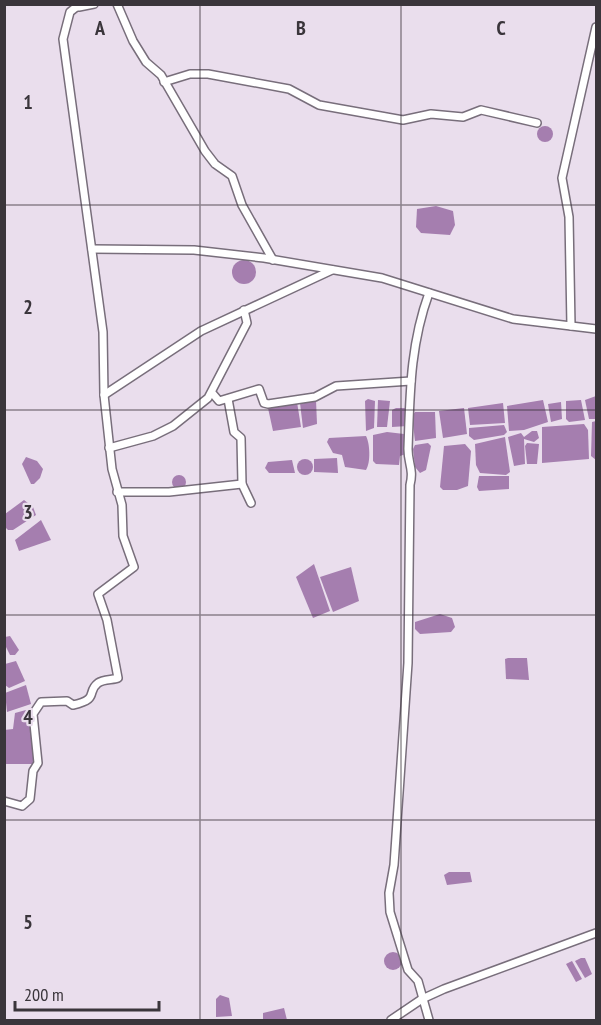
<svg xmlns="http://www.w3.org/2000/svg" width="601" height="1025" viewBox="0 0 601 1025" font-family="'PT Sans Narrow',sans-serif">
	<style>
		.water { fill: #a57eaf }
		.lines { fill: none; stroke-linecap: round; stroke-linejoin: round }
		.minor-casing { stroke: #786e7b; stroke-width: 10 }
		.minor { stroke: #fff; stroke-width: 7 }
		.grid { fill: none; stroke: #3a353b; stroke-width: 1.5; stroke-opacity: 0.55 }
		.grid-label { font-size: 20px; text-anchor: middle; font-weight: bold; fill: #3a353b; stroke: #eadeed; stroke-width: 4.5; stroke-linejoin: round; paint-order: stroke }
	</style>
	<rect width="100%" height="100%" fill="#eadeed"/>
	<g class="water">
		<circle cx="545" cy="134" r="8"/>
		<path d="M436 206 453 211 455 225 450 235 421 233 416 227 417 209Z"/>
		<circle cx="244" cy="272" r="12"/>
		<path d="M596 396V419H589L585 400Z"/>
		<path d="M368 399 375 401 374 428 366 431 365 401Z"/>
		<path d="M316 400 317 424 303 428 300 403Z"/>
		<path d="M378 400 390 401 387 427H377Z"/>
		<path d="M543 400 548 422 524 430 509 431 507 406Z"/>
		<path d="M581 400 585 420 569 422 566 419V401Z"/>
		<path d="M297 402 301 427 273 431 268 408Z"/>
		<path d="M561 402 562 419 551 422 548 404Z"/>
		<path d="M503 403 505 423 470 425 468 408Z"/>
		<path d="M396 408H407L408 426 392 427V410Z"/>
		<path d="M464 408 467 434 443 438 439 411Z"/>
		<path d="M415 412H435L436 438 415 441 412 416Z"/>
		<path d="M596 421V460L591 456 592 422Z"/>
		<path d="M584 424 588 430 589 459 542 463V427Z"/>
		<path d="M504 425 507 432 504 435 474 440 469 436V428Z"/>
		<path d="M532 431H537L539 438 534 442 524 439 525 464 514 466 508 437 521 433 524 437Z"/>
		<path d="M387 432 404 434 406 454 400 456 399 465 376 464 373 461V435Z"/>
		<path d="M366 436C370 443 371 463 366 470L345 467 342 455 333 453 327 442 329 438Z"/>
		<path d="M505 437 510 472 506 475 480 473 476 465 475 444Z"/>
		<path d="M428 443 431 446 426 470 420 473 415 467 413 449 415 445Z"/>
		<path d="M527 443 539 444 537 464H527L525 446Z"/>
		<path d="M465 444 471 451 468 486 457 490H443L440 487 444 446Z"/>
		<path d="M26 457 37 461 43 469 40 478 34 484H31L22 464Z"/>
		<path d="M337 458 338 473 314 472V459Z"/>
		<circle cx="305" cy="467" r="8"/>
		<path d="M292 460 295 473H269L265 468 268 462Z"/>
		<circle cx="179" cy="482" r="7"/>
		<path d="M479 476H509V489L479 491 477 487Z"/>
		<path d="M24 500 33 507 36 515 13 530H8L5 527V514Z"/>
		<path d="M41 520 51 540 19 551 15 540Z"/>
		<path d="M314 564 330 611 313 618 296 577Z"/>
		<path d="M351 567 359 601 333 612 320 577Z"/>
		<path d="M440 614 452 618 455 627 451 632 420 634 415 629V622Z"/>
		<path d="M10 636 19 650 15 655H10L5 645V637Z"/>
		<path d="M508 658H527L529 680 506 679 505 659Z"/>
		<path d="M16 661 25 681 9 688 5 685V664Z"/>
		<path d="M26 685 31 704 7 712 5 693Z"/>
		<path d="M26 710 30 712 35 744V764H5L4 730 13 729 15 713Z"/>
		<path d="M449 872H470L472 882 447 885 444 875Z"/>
		<circle cx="393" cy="961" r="9"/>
		<path d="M581 958H585L592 974 585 978 575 961Z"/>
		<path d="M572 961 582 979 576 982 566 964Z"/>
		<path d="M220 995 229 998 232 1016 216 1017V999Z"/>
		<path d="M284 1008 287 1020H263V1013Z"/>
	</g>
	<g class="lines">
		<g class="minor-casing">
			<g id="minor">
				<path d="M117 4 133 41 146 62 161 75 205 151 215 164 232 176 242 205 273 260"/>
				<path d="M79 7 94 4"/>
				<path d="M164 82 190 74H208L289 89 319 105 403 120 431 114 463 117 481 110 537 123"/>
				<path d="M92 249 194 250 264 258 382 278 513 319 596 329"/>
				<path d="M429 293C410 345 410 394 408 449 408 464 414 469 410 485L408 663 394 865 389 893 390 912 408 970 418 981 429 1020"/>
				<path d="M571 326 569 217 562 178 596 27"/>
				<path d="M213 394 219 401 259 389 264 403 268 404 315 397 336 386 411 381"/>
				<path d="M104 395 201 331 332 270"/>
				<path d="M228 399 234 432 241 438 242 484 251 503"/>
				<path d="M109 448 153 436 173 426 208 398 247 323 244 310"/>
				<path d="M117 492H169L242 484"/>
				<path d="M4 801 22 806 30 799 33 771 38 763 33 714 41 702 67 701 73 705C100 699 86 692 98 683 103 679 113 680 118 678L107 620 98 594 134 567 123 536 122 505 112 469 104 395 103 332 63 39 70 12 80 4"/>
				<path d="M391 1020 422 999 444 989 596 933"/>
			</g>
		</g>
		<use href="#minor" class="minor"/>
	</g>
	<path class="grid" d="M200 4V1020M401 4V1020M4 205H596M4 410H596M4 615H596M4 820H596"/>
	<g class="grid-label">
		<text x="100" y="35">A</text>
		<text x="301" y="35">B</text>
		<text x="501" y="35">C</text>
		<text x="28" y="109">1</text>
		<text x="28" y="314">2</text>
		<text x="28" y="519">3</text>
		<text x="28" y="724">4</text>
		<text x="28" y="929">5</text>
	</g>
	<rect width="601" height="1025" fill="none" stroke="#3a353b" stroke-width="12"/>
	<path d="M15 1001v9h144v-9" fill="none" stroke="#3a353b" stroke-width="3"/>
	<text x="24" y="1001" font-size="18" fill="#3a353b" stroke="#eadeed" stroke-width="4.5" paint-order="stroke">200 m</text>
</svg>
